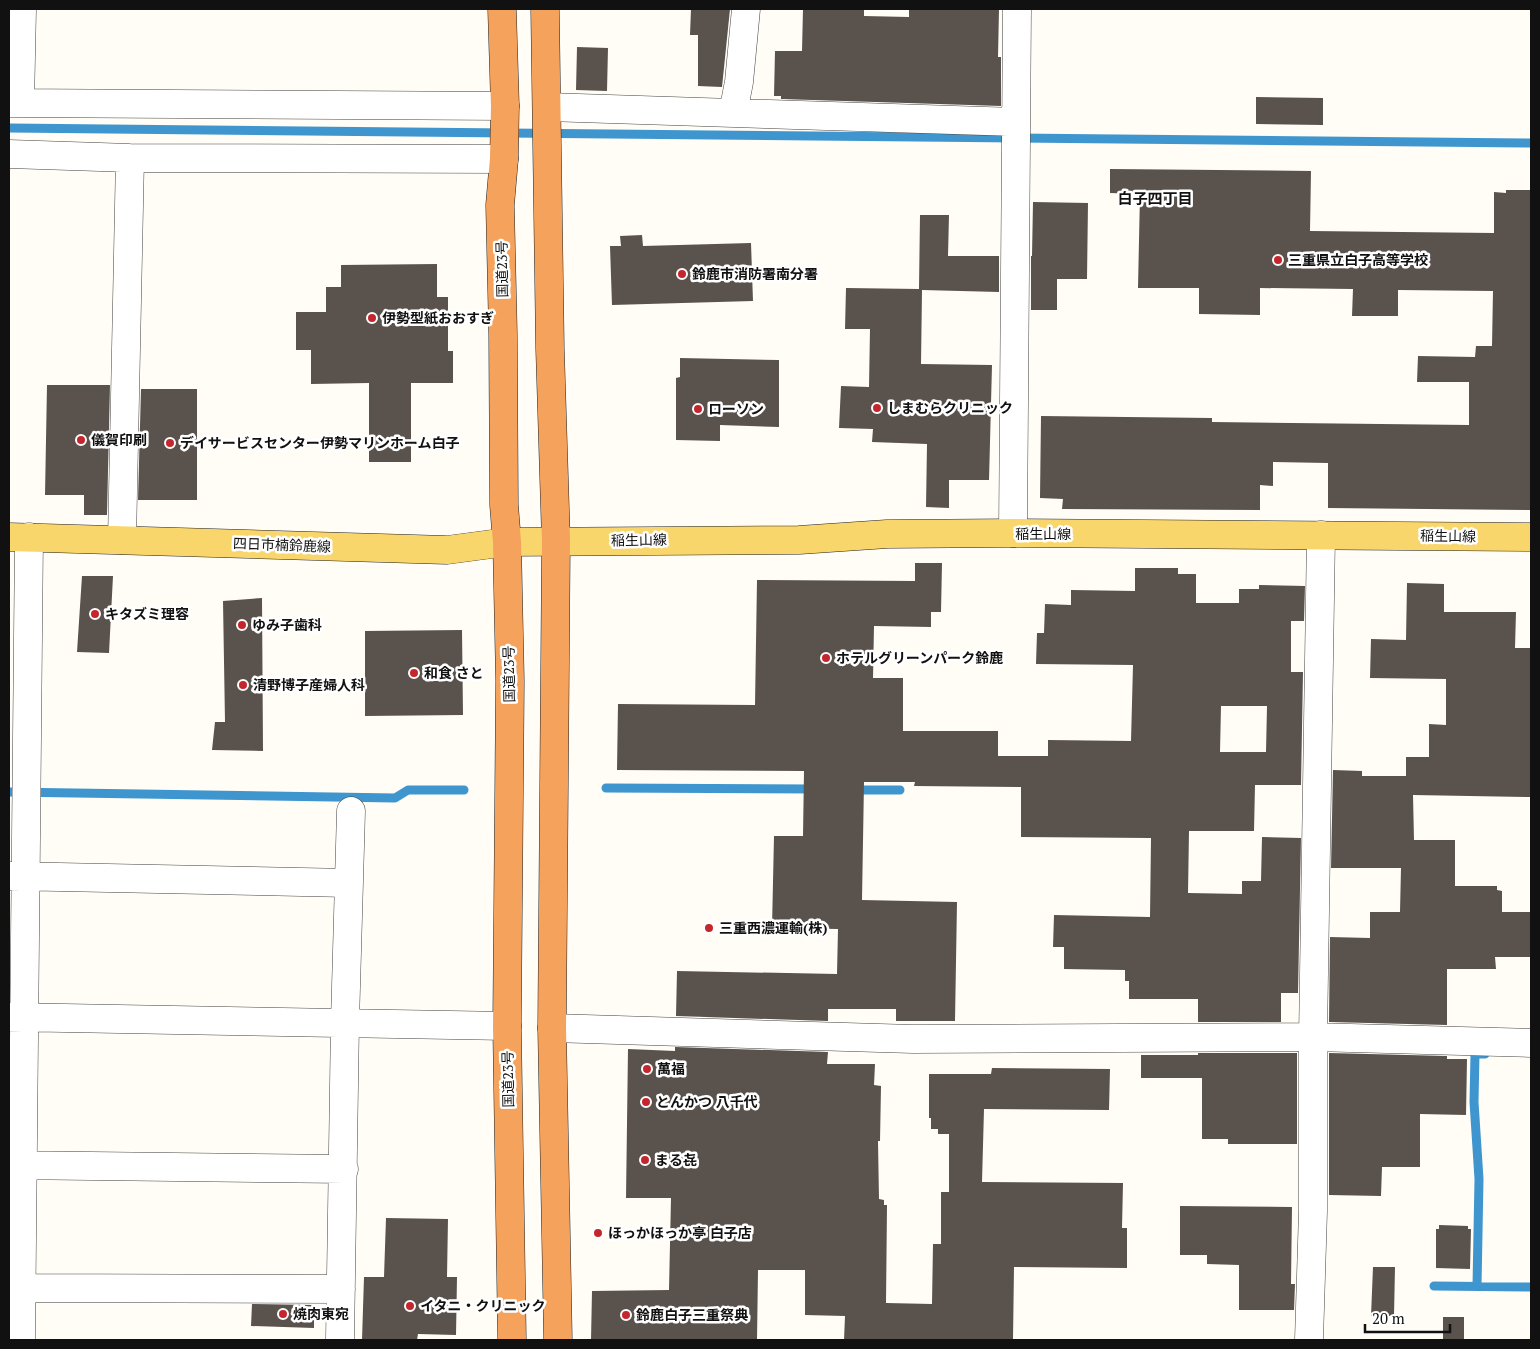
<svg xmlns="http://www.w3.org/2000/svg" width="1540" height="1349" viewBox="0 0 1540 1349" font-family="'PT Serif','Noto Sans JP',serif">
	<style>
		.lines { fill: none; stroke-linecap: round; stroke-linejoin: round }
		.stream { stroke: #3f96cf; stroke-width: 9 }
		.building { fill: #5a524d; fill-rule: evenodd }
		.minor-casing { stroke: #444; stroke-width: 29 }
		.major-casing { stroke: #222; stroke-width: 29 }
		.highway-casing { stroke: #222; stroke-width: 29 }
		.minor { stroke: #fff; stroke-width: 28 }
		.major { stroke: #f9d66b; stroke-width: 28 }
		.highway { stroke: #f5a25d; stroke-width: 28 }
		.poi-dot { fill: #c4262e; stroke: #fff; stroke-width: 2 }
		.labels { text-anchor: middle; stroke-width: 5; stroke-linejoin: round; paint-order: stroke }
		.poi-label { font-size: 14px; font-weight: bold; fill: #111; stroke: #fff; text-anchor: start }
		.street-label { font-size: 14px; fill: #111; stroke: #fff }
		.neighbourhood-label { font-size: 15px; font-weight: bold; fill: #111; stroke: #fff }
	</style>
	<rect width="100%" height="100%" fill="#fffdf5"/>
	<g class="lines">
		<!-- stream -->
		<path class="stream" d="M9 128 1531 143
			M606 788 815 789
			M853 790H900
			M9 792 395 798 408 790H464
			M1434 1286 1531 1287
			M1477 1286 1479 1179 1474 1102 1475 1054H1485"/>
	</g>
	<!-- building -->
	<path class="building" d="M691 9H730L722 87 698 86V35H690Z
		M803 9H864V16L909 17V9H999L998 57H1001V106L781 99V96H774L775 51H802Z
		M577 47 608 48 607 91 576 90Z
		M1256 97 1323 98V125L1256 124Z
		M1110 169 1311 171 1310 231 1494 233V192L1506 193V190H1531V510L1328 508V463L1273 462V486L1260 485V510L1062 509 1063 499 1040 498 1041 416 1212 418V422L1469 425V382H1417L1418 356 1475 357 1476 346H1492L1493 291 1398 290V316H1352L1353 289 1260 288V315L1199 314V288H1138L1140 194 1110 193Z
		M1033 202 1088 203 1087 279H1057V310H1031V256H1032Z
		M920 215H949L948 256H999V292L922 290 921 364 992 365 989 480H949V508L926 507 927 444 872 442 873 429 839 428 841 386 869 387 870 329H845L846 288 919 289Z
		M642 235 643 246 751 243 753 301 612 305 610 246H621L620 236Z
		M437 264V297H448V351H453V383H411V462H369V383L311 384V350H296V312H326V287H341V265Z
		M680 358 779 360V427L720 425V441L676 440V378L680 377Z
		M47 385H110L107 515H84V495H45Z
		M141 389H197V500H138Z
		M915 563H942L941 612H931V627L874 626 873 678H903V731H998V756H1048V740L1131 741 1133 665 1036 664 1037 633H1044L1045 604 1071 605V590L1135 591V568H1178V574H1196V603H1239V589H1259V585L1305 586 1304 621H1291V672H1303L1301 785H1255L1254 831H1189L1188 893 1242 894V881H1261L1262 837 1301 838 1298 993H1281V1022H1198V999H1129V981H1125V970L1064 969V947H1053L1054 915 1150 917 1151 838 1021 837V787L914 786 915 782H864L862 900 957 902 955 1021H896V1009H828V1021L676 1016 677 971 837 974 838 929 772 928 774 836H803L804 771 617 770 618 704 755 705 757 580 915 581ZM1221 706H1267L1266 752H1220Z
		M82 576H113L109 653 77 652Z
		M1407 583 1444 584V612H1516L1515 648H1531V797L1413 795 1414 840H1455V886H1497V890L1502 891V912H1531V957H1495L1496 969H1447V1025L1329 1022 1330 937 1370 938V912H1400L1401 868H1331L1333 770 1362 771V776H1406V757H1429V724L1446 725V679L1370 678 1371 639 1406 640Z
		M262 598 263 751 212 750 215 722H225L223 601Z
		M462 630 463 715 365 716V631Z
		M675 1047 828 1052 827 1064H875L874 1085 881 1086 880 1141H878L879 1199 884 1200V1205H887L886 1303 932 1304 933 1244H941V1192H949V1134H938V1129H931V1118H929V1074H991L992 1068 1110 1069 1109 1110 984 1109 982 1182 1123 1183 1122 1228H1127V1268L1014 1267 1013 1340H844L845 1316 805 1315V1270H758L757 1340H591L592 1291 669 1290 671 1198H626L628 1049 675 1051Z
		M1198 1053H1297V1144H1228V1139H1202V1078H1141V1055H1198Z
		M1329 1053 1447 1056V1059H1467L1466 1115 1420 1114V1167H1382L1381 1196 1329 1195Z
		M1180 1206 1292 1207 1291 1284H1295L1294 1310H1239V1265L1207 1264V1255H1180Z
		M386 1218 448 1219 447 1277H457L456 1335 418 1334 417 1340H362L364 1277H384Z
		M1439 1225 1468 1226V1229H1471L1470 1269 1436 1268V1229H1439Z
		M1373 1267H1395L1394 1316H1371Z
		M252 1304 314 1305V1328L251 1326Z
		M1443 1317H1464V1340H1443Z"/>
	<g class="lines">
		<defs>
			<path id="minor" d="M9 103 505 106
				M20 103 22 9
				M547 107 1016 122
				M733 113 739 82 746 9
				M9 154 130 158 504 159
				M1013 533 1017 9
				M122 540 130 158
				M9 876 349 883
				M9 1017 507 1026
				M552 1028 913 1039 1313 1037 1531 1043
				M9 1165 344 1169
				M22 1288 341 1289
				M21 1340 29 537
				M340 1340 345 1022 351 811
				M1309 1340 1313 1211V1037L1321 535"/>
			<path id="major" d="M9 537 447 550 507 542 799 540 887 534 1013 533 1531 537"/>
			<path id="highway" d="M502 9 505 106 504 159 500 205 503 334 504 505 507 542 510 681 507 1026 512 1340
				M545 9 550 349 556 541 552 1028 558 1340"/>
		</defs>
		<!-- minor casing -->
		<use href="#minor" class="minor-casing"/>
		<!-- major casing -->
		<use href="#major" class="major-casing"/>
		<!-- highway casing -->
		<use href="#highway" class="highway-casing"/>
		<!-- minor -->
		<use href="#minor" class="minor"/>
		<!-- major -->
		<use href="#major" class="major"/>
		<!-- highway -->
		<use href="#highway" class="highway"/>
	</g>
	<!-- markers -->
	<g class="poi-dot">
		<circle cx="1278" cy="260" r="5"/>
		<circle cx="682" cy="274" r="5"/>
		<circle cx="372" cy="318" r="5"/>
		<circle cx="877" cy="408" r="5"/>
		<circle cx="698" cy="409" r="5"/>
		<circle cx="81" cy="440" r="5"/>
		<circle cx="170" cy="443" r="5"/>
		<circle cx="95" cy="614" r="5"/>
		<circle cx="242" cy="625" r="5"/>
		<circle cx="826" cy="658" r="5"/>
		<circle cx="414" cy="673" r="5"/>
		<circle cx="243" cy="685" r="5"/>
		<circle cx="709" cy="928" r="5"/>
		<circle cx="647" cy="1069" r="5"/>
		<circle cx="646" cy="1102" r="5"/>
		<circle cx="645" cy="1160" r="5"/>
		<circle cx="598" cy="1233" r="5"/>
		<circle cx="410" cy="1306" r="5"/>
		<circle cx="283" cy="1314" r="5"/>
		<circle cx="626" cy="1315" r="5"/>
	</g>
	<g class="labels">
		<!-- poi labels -->
		<g class="poi-label">
			<text x="1288" y="265">三重県立白子高等学校</text>
			<text x="692" y="279">鈴鹿市消防署南分署</text>
			<text x="382" y="323">伊勢型紙おおすぎ</text>
			<text x="887" y="413">しまむらクリニック</text>
			<text x="708" y="414">ローソン</text>
			<text x="91" y="445">儀賀印刷</text>
			<text x="180" y="448">デイサービスセンター伊勢マリンホーム白子</text>
			<text x="105" y="619">キタズミ理容</text>
			<text x="252" y="630">ゆみ子歯科</text>
			<text x="836" y="663">ホテルグリーンパーク鈴鹿</text>
			<text x="424" y="678">和食 さと</text>
			<text x="253" y="690">清野博子産婦人科</text>
			<text x="719" y="933">三重西濃運輸(株)</text>
			<text x="657" y="1074">萬福</text>
			<text x="656" y="1107">とんかつ 八千代</text>
			<text x="655" y="1165">まる㐂</text>
			<text x="608" y="1238">ほっかほっか亭 白子店</text>
			<text x="420" y="1311">イタニ・クリニック</text>
			<text x="293" y="1319">焼肉東宛</text>
			<text x="636" y="1320">鈴鹿白子三重祭典</text>
		</g>
		<!-- street labels -->
		<g class="street-label">
			<text transform="translate(502 269) rotate(-91)" y="5">国道23号</text>
			<text x="1043" y="539">稲生山線</text>
			<text transform="translate(1448 536) rotate(1)" y="5">稲生山線</text>
			<text transform="translate(639 540) rotate(-1)" y="5">稲生山線</text>
			<text transform="translate(282 545) rotate(2)" y="5">四日市楠鈴鹿線</text>
			<text transform="translate(509 674) rotate(-91)" y="5">国道23号</text>
			<text transform="translate(508 1079) rotate(-91)" y="5">国道23号</text>
		</g>
		<!-- neighbourhood labels -->
		<g class="neighbourhood-label">
			<text x="1155" y="204">白子四丁目</text>
		</g>
	</g>
	<!-- border -->
	<rect width="1540" height="1349" fill="none" stroke="#111111" stroke-width="20"/>
	<!-- scale -->
	<path d="M1365 1324v8h85v-8" fill="none" stroke="#111111" stroke-width="2.5"/>
	<text x="1372" y="1324" font-size="15" fill="#111111" stroke="#ffffff" stroke-width="4" paint-order="stroke">20 m</text>
</svg>
